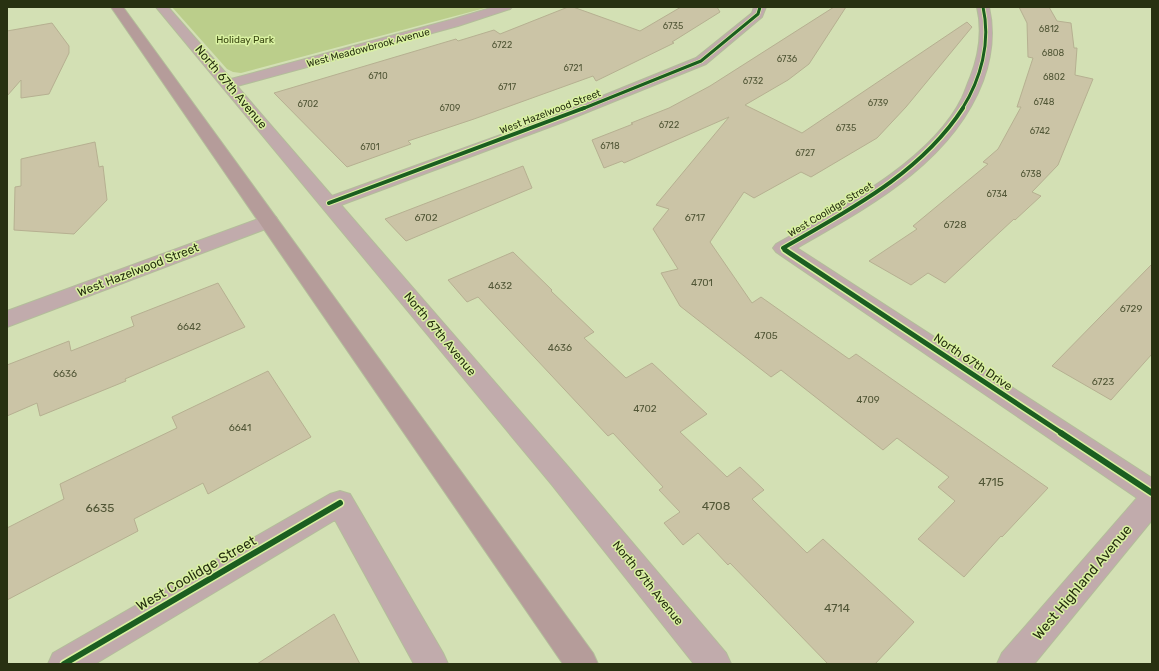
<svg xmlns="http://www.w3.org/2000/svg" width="1159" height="671" viewBox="0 0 1159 671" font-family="Rubik,sans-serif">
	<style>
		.green { fill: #bbce8b }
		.building { fill: #cbc4a6; stroke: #b6b091 }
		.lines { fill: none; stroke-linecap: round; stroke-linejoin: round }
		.minor-casing { stroke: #b3bd9a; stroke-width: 2 }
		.major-casing { stroke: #b3bd9a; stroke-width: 2 }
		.minor { fill: #c1abac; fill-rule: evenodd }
		.major { fill: #b59c9a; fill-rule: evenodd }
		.cycleway-far3-casing { stroke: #daf2a2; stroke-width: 4.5 }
		.cycleway-far2-casing { stroke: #daf2a2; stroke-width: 6 }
		.cycleway-far1-casing { stroke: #daf2a2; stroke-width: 8 }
		.cycleway-casing { stroke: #daf2a2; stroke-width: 9 }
		.cycleway-far3 { stroke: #1b5e20; stroke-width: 3 }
		.cycleway-far2 { stroke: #1b5e20; stroke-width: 4 }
		.cycleway-far1 { stroke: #1b5e20; stroke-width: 5 }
		.cycleway { stroke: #1b5e20; stroke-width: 6 }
		.labels { text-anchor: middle; stroke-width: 3; stroke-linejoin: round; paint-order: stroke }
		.far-number-label { font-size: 9px; fill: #515636 }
		.far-park-label { font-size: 10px; fill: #3b4912; stroke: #daf2a2 }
		.far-street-label { font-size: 10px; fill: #283111; stroke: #daf2a2 }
		.number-label { font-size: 10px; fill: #515636 }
		.street-label { font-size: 12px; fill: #283111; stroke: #daf2a2 }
		.near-number-label { font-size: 12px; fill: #515636 }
		.near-street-label { font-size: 14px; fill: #283111; stroke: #daf2a2 }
	</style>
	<rect width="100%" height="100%" fill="#d3e0b4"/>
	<!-- green -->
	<path class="green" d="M172 7H489L241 73 233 72 227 69Z"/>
	<!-- building -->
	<path class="building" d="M568 7H573L640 31 681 7H717L720 12 672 42 674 43 596 81 593 76 474 119 408 141 411 144 347 167 274 93 456 39 458 41 494 30 500 34Z
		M834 7H846L809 64 788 80 745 105 802 133 967 22 972 27 906 107 877 138 811 177 801 172 754 198 744 192 710 242 752 303 761 297 849 359 856 354 1048 488 1002 537 1001 536 964 577 918 539 955 501 938 487 949 477 897 438 883 450 781 370 771 377 680 306 661 273 678 269 653 229 669 209 656 205 729 117 624 163 622 161 604 168 592 140 633 124 631 123 669 108 710 86Z
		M1019 7H1049L1057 21 1071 23 1074 48H1077L1075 75 1093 79 1058 165 1032 192 1041 196 1015 220 1014 219 945 283 928 273 911 285 869 261 917 229 913 226 988 164 983 162 998 149 1021 107H1017L1033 58 1028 57 1027 23Z
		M52 23 69 46V53L49 94 21 98V80L7 96V31Z
		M95 142 99 167 103 166 107 200 74 234 14 230 15 187 21 186V159Z
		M523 166 532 188 406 241 385 219Z
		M513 252 552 290 551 291 594 332 584 338 626 378 652 363 707 414 680 432 727 477 740 467 764 490 752 499 807 553 823 539 914 622 875 664H828L730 563 728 565 698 533 683 545 664 523 680 512 659 490 663 487 613 433 608 436 478 297 467 302 448 280Z
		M1152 264V354L1111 400 1052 366Z
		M218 283 245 327 125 379 126 381 40 416 37 403 7 416V365L69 341 71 351 134 326 131 317Z
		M268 371 311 437 208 494 203 483 134 519 138 531 7 600V528L64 499 60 484 177 428 172 417Z
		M334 614 360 664H257Z"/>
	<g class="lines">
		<defs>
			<path id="minor" d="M156 7H168L231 79 450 20 494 7H512L510 9 458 26 237 86 332 196 553 116 696 58 752 13 754 7H766L762 17 706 64 563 122 341 205 570 469 726 653 731 664H694L552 485Z
				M977 7H989C995 33 992 56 983 81 952 163 868 207 797 248L1152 478V520L1034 664H997L1002 653 1137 498 776 252 773 248 776 244C836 210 931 162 962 98 965 91 967 85 970 78 979 55 983 32 977 7Z
				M269 215 276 217 278 221 276 225 7 327V311Z
				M340 491 350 494 443 653 448 664H414L335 520 95 664H48L53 653 330 494Z"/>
			<path id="major" d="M111 7H123L593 653 598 664H563Z"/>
		</defs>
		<!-- minor casing -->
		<use href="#minor" class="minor-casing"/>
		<!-- major casing -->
		<use href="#major" class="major-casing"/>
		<!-- minor -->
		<use href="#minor" class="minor"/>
		<!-- major -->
		<use href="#major" class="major"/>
		<defs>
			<path id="cycleway-far3" d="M582 109 701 61 758 14 760 7
				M962 109C981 79 991 42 983 7"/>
			<path id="cycleway-far2" d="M329 203 584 108
				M787 251 783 248C849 210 920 174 963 108"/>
			<path id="cycleway-far1" d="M785 250 1063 434"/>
			<path id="cycleway" d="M1061 433 1152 493
				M64 664 340 503"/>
		</defs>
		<!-- cycleway-far3 casing -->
		<use href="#cycleway-far3" class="cycleway-far3-casing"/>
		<!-- cycleway-far2 casing -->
		<use href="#cycleway-far2" class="cycleway-far2-casing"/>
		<!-- cycleway-far1 casing -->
		<use href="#cycleway-far1" class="cycleway-far1-casing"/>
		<!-- cycleway casing -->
		<use href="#cycleway" class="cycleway-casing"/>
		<!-- cycleway-far3 -->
		<use href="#cycleway-far3" class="cycleway-far3"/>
		<!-- cycleway-far2 -->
		<use href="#cycleway-far2" class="cycleway-far2"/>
		<!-- cycleway-far1 -->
		<use href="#cycleway-far1" class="cycleway-far1"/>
		<!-- cycleway -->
		<use href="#cycleway" class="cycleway"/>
	</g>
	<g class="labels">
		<!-- far-number labels -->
		<g class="far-number-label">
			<text x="673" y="29">6735</text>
			<text x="1049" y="32">6812</text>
			<text x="502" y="48">6722</text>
			<text x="1053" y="56">6808</text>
			<text x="787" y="62">6736</text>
			<text x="573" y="71">6721</text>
			<text x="378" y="79">6710</text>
			<text x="1054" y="80">6802</text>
			<text x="753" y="84">6732</text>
			<text x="507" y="90">6717</text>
			<text x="1044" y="105">6748</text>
			<text x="878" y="106">6739</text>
			<text x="308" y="107">6702</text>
			<text x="450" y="111">6709</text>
			<text x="669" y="128">6722</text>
			<text x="846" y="131">6735</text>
			<text x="1040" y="134">6742</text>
			<text x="610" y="149">6718</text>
			<text x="370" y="150">6701</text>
			<text x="805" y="156">6727</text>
			<text x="1031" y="177">6738</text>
			<text x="997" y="197">6734</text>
		</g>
		<!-- far-park labels -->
		<g class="far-park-label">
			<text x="245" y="43">Holiday Park</text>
		</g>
		<!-- far-street labels -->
		<g class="far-street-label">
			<text transform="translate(368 47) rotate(-15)" y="4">West Meadowbrook Avenue</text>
			<text transform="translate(550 111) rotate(-21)" y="4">West Hazelwood Street</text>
			<text transform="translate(830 209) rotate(-31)" y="4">West Coolidge Street</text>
		</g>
		<!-- number labels -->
		<g class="number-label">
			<text x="426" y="221">6702</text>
			<text x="695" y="221">6717</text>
			<text x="955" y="228">6728</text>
			<text x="702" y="286">4701</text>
			<text x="500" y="289">4632</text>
			<text x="1131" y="312">6729</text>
			<text x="189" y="330">6642</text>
			<text x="766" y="339">4705</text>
			<text x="560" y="351">4636</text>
			<text x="65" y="377">6636</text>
			<text x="1103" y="385">6723</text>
			<text x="868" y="403">4709</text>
			<text x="645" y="412">4702</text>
			<text x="240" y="431">6641</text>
		</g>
		<!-- street labels -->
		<g class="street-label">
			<text transform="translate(231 87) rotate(50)" y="4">North 67th Avenue</text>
			<text transform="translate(138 270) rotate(-21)" y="4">West Hazelwood Street</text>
			<text transform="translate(440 334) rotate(50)" y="4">North 67th Avenue</text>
			<text transform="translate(973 362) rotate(34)" y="4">North 67th Drive</text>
			<text transform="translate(648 583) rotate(51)" y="4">North 67th Avenue</text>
		</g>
		<!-- near-number labels -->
		<g class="near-number-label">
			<text x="991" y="486">4715</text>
			<text x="716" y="510">4708</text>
			<text x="100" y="512">6635</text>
			<text x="837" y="612">4714</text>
		</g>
		<!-- near-street labels -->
		<g class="near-street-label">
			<text transform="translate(196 573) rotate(-30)" y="5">West Coolidge Street</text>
			<text transform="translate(1082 582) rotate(-50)" y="5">West Highland Avenue</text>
		</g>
	</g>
	<!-- border -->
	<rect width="1159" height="671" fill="none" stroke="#283111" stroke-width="16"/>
</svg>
